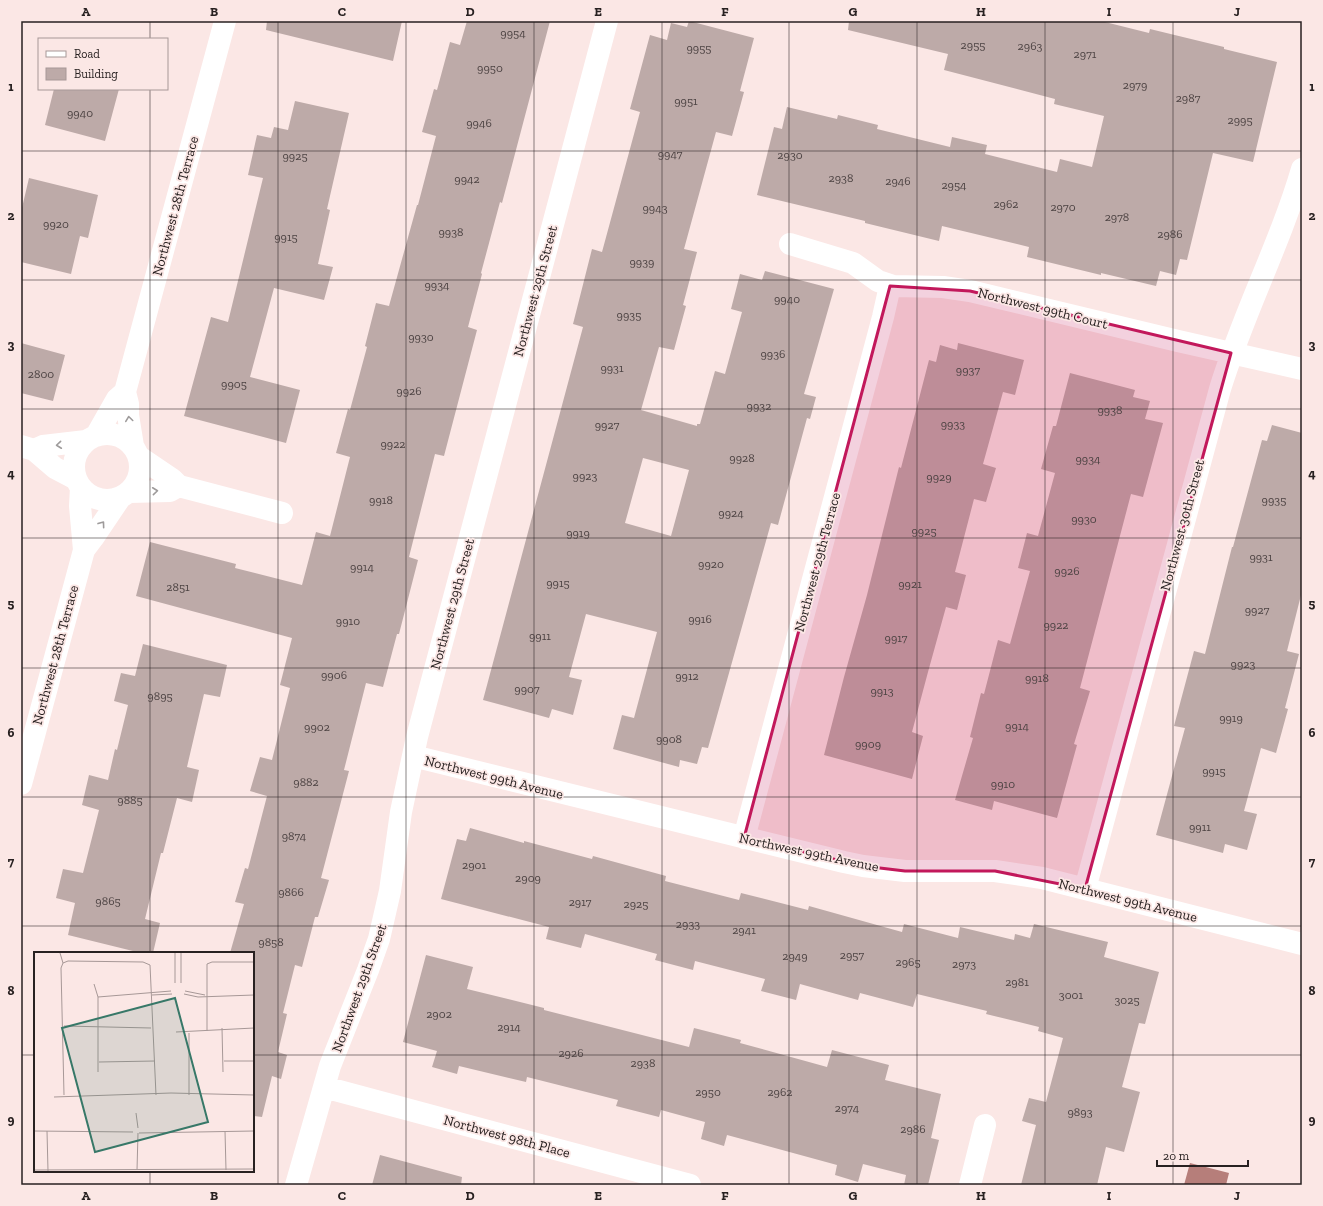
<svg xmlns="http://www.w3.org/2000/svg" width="1323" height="1206" viewBox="0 0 1323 1206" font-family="'Zilla Slab',serif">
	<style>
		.water { fill: #b67e7a }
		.building { fill: #bdaaa8; fill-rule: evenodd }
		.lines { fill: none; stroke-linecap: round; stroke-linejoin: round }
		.street { stroke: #fff; stroke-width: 22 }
		.oneway { stroke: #9e9b9b }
		.marked { fill: #c2185b; fill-opacity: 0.2; stroke: #c2185b; stroke-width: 3; stroke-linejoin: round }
		.grid { fill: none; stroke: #282121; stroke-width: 1; stroke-opacity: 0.55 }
		.labels { text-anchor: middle; stroke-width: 3.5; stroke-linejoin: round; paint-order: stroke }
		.number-label { font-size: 12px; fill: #4d4343 }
		.street-label { font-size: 14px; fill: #282121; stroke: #fbe7e5 }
		.inset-road { fill: none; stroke: #a79897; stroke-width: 1 }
		.view { fill: #377868; fill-opacity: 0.15; stroke: #377868; stroke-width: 2 }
		.inset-edge { fill: none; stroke: #282121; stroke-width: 2 }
		.neatline { fill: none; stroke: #282121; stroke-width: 1.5 }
		.grid-label { font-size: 13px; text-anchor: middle; font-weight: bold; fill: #282121 }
	</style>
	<rect width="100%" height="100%" fill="#fbe7e5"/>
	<!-- water -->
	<path class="water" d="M1190 1163 1229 1173 1226 1185H1184Z"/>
	<!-- building -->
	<path class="building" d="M267 21H402L393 61 266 30Z
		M467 21H550L502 203 500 202 481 273 482 274 468 327 477 330 444 456 435 454 409 557 418 560 399 634H397L383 687 366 683 344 770 349 771 321 878 329 880 318 917H315L302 967 295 965 283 1013 287 1014 278 1052 287 1055 281 1079 272 1076 262 1117 253 1116V953H230L244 904 235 902 245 868 248 869 267 796 250 791 260 757 272 760 290 688 280 685 292 638 136 596 150 542 236 564 235 568 302 585 316 532 330 536 350 457 336 453 348 409 350 410 367 347 365 346 376 303 389 306 417 205H418L436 136 422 132 434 89 437 90 450 42 460 45Z
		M689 21 754 38 740 91 744 92 732 136 716 132 684 249 697 252 683 305 686 306 674 350 659 347 641 410 697 426V424H700L715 371 725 374 742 312 731 309 740 274 762 280 765 271 834 289 804 394 816 397 810 419 807 418 778 525 771 523 708 748 702 747 697 764 680 760 679 767 613 749 622 715 634 718 657 632 586 614 569 677 582 680 573 715 552 709 549 718 483 700 583 327 573 324 592 249 602 252 640 112 630 109 650 35 667 40 671 23 687 27ZM643 458 689 470 671 536 625 523Z
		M849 21H1101L1149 33 1150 29 1224 47V49L1277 62 1253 162 1213 153 1187 260 1180 259 1176 275 1160 271 1156 286 1101 273V275L1027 257 1029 247 942 226 939 241 865 223V221L757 195 774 127 782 129 787 107 837 119 838 115 878 125 877 129 950 147 952 137 987 145 985 154 1057 172 1060 159 1092 167 1104 116 1054 104 1055 99 944 70 948 54 848 30Z
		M54 89H119L105 141 45 125Z
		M295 101 349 113 327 209 330 210 318 264 333 267 324 300 274 288 250 377 300 390 286 443 184 416 211 317 228 322 263 178 248 175 257 135 271 138 274 127 288 130Z
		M29 178 98 195 88 238 80 236 71 274 21 262V212Z
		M21 343 65 355 53 401 21 393Z
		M958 343 1024 360 1015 395 1003 392 983 464 996 468 986 502 974 499 955 572 966 575 957 610 946 607 928 672 912 732 923 736 912 779 824 755 844 677 867 595 899 467 901 468 929 360 936 362 940 345 957 350Z
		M1070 373 1135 390 1133 397 1150 401 1145 419 1163 423 1143 497 1131 494 1080 688 1090 691 1074 744 1077 745 1057 818 994 801 992 810 955 800 973 738 970 737 981 693 984 694 998 640 1010 644 1030 571 1018 568 1027 533 1038 536 1055 473 1041 469 1053 426H1056Z
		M1272 425 1302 433V591L1287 651 1299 654 1285 708 1288 709 1276 753 1261 748 1244 811 1257 814 1247 850 1225 844 1223 853 1156 835 1185 728 1174 726 1194 651 1205 654 1232 547H1233L1262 440 1267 441Z
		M143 644 227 665 220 697 204 694 187 767 199 770 192 802 177 798 163 853H161L145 919 160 923 153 953H141L68 935 75 903 56 898 63 869 83 873 99 810 82 805 89 775 108 780 115 749 117 750 128 705 114 701 121 673 135 676Z
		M470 828 524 843V841L592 859 593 856 666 876 665 881 739 900 741 893 808 910 809 906 902 932 904 924 958 938 960 927 1014 940 1015 934 1030 938 1034 924 1108 942 1104 957 1159 972 1145 1024 1139 1023 1122 1087 1140 1092 1124 1152 1106 1147 1097 1185H1021L1036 1125 1022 1121 1029 1098 1046 1102 1063 1038 1038 1031 1039 1027 986 1014 987 1011 917 994 913 1007 860 993 858 1000 800 984 796 1000 761 991 765 979 695 961 693 970 655 960 657 954 585 934 581 948 546 939 549 927 441 899 457 839 466 841Z
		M426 955 473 967 467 989 544 1008V1010L689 1047 694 1028 741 1040 740 1043 827 1067 832 1050 889 1065 885 1080 941 1094 931 1138 939 1140 928 1185H904L906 1175 863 1164 858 1182 835 1175 837 1165 727 1135 724 1146 701 1139 705 1122 661 1110 659 1117 616 1106 618 1100 527 1077 526 1082 459 1066 457 1074 432 1067 437 1051 403 1042Z
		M380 1155 462 1177 461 1185H372Z"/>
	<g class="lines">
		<!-- street -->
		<path class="street" d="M790 244 853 263 878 281 893 286 943 287 970 291 1178 341 1302 369
			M74 467a33 33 0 1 1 66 0a33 33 0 1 1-66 0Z
			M96 436 117 399 125 392
			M21 446 34 450 55 468 76 479
			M133 446 128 415V404L125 392 225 21
			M34 450 43 446 86 441
			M138 456 172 479 179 486 282 513
			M129 492 170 491 179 486
			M84 550 93 538 120 498
			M413 756 844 862 863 866 905 871H995L1042 878 1302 944
			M21 784 84 550 80 506 81 487
			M744 838 883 317 890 286
			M1085 889 1220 389C1243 314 1280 244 1302 169
			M324 1087 690 1185
			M296 1185 330 1066 368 970 379 939 390 891 401 812 417 737 607 21
			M970 1185 985 1125"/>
	</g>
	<!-- one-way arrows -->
	<defs><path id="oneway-chevron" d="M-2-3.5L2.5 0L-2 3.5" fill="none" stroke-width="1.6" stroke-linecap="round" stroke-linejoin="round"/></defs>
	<g class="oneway">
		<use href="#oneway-chevron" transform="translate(129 419) rotate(-98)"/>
		<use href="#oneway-chevron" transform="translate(59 445) rotate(174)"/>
		<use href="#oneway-chevron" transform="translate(155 491) rotate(-6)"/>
		<use href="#oneway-chevron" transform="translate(102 524) rotate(-54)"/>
	</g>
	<!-- marked area -->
	<path class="marked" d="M890 286 970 291 1231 353 1085 889 995 871H905L863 866 744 838Z"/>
	<!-- grid -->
	<path class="grid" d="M150 21V39M278 21V1185M406 21V1185M534 21V1185M662 21V1185M789 21V1185M917 21V1185M1045 21V1185M1173 21V1185M150 89V953M21 151H1302M21 280H1302M21 409H1302M21 538H1302M21 668H1302M21 797H1302M21 926H1302M21 1055H35M253 1055H1302M150 1171V1185"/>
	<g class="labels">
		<!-- number labels -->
		<g class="number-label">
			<text x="513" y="37">9954</text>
			<text x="973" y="49">2955</text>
			<text x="1030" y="50">2963</text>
			<text x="699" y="52">9955</text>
			<text x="1085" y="58">2971</text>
			<text x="490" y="72">9950</text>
			<text x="1135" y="89">2979</text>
			<text x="1188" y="102">2987</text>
			<text x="686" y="105">9951</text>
			<text x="80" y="117">9940</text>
			<text x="1240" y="124">2995</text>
			<text x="479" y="127">9946</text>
			<text x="670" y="158">9947</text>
			<text x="790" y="159">2930</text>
			<text x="295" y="160">9925</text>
			<text x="841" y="182">2938</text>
			<text x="467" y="183">9942</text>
			<text x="898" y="185">2946</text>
			<text x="954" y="189">2954</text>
			<text x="1006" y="208">2962</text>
			<text x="1063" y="211">2970</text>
			<text x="655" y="212">9943</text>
			<text x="1117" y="221">2978</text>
			<text x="56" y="228">9920</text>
			<text x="451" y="236">9938</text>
			<text x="1170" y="238">2986</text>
			<text x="286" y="241">9915</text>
			<text x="642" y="266">9939</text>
			<text x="437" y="289">9934</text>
			<text x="787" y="303">9940</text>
			<text x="629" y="319">9935</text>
			<text x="421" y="341">9930</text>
			<text x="773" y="358">9936</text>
			<text x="612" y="372">9931</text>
			<text x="968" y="374">9937</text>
			<text x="41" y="378">2800</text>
			<text x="234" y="388">9905</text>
			<text x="409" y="395">9926</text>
			<text x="759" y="410">9932</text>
			<text x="1110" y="414">9938</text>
			<text x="953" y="428">9933</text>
			<text x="607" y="429">9927</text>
			<text x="393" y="448">9922</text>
			<text x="742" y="462">9928</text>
			<text x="1088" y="463">9934</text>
			<text x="585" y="480">9923</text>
			<text x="939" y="481">9929</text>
			<text x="381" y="504">9918</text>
			<text x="1274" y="504">9935</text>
			<text x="731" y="517">9924</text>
			<text x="1084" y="523">9930</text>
			<text x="924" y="535">9925</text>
			<text x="578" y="537">9919</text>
			<text x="1261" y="561">9931</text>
			<text x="711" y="568">9920</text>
			<text x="362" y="571">9914</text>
			<text x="1067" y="575">9926</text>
			<text x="558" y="587">9915</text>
			<text x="910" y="588">9921</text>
			<text x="178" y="591">2851</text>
			<text x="1257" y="614">9927</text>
			<text x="700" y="623">9916</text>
			<text x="348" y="625">9910</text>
			<text x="1056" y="629">9922</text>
			<text x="540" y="640">9911</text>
			<text x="896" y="642">9917</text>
			<text x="1243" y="668">9923</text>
			<text x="334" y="679">9906</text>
			<text x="687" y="680">9912</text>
			<text x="1037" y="682">9918</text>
			<text x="527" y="693">9907</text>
			<text x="882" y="695">9913</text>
			<text x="160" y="700">9895</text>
			<text x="1231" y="722">9919</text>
			<text x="1017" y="730">9914</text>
			<text x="317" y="731">9902</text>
			<text x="669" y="743">9908</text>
			<text x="868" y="748">9909</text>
			<text x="1214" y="775">9915</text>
			<text x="306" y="786">9882</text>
			<text x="1003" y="788">9910</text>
			<text x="130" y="804">9885</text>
			<text x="1200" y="831">9911</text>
			<text x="294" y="840">9874</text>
			<text x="474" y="869">2901</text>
			<text x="528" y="882">2909</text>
			<text x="291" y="896">9866</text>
			<text x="108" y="905">9865</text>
			<text x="580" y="906">2917</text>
			<text x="636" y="908">2925</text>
			<text x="688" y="928">2933</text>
			<text x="744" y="934">2941</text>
			<text x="271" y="946">9858</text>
			<text x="852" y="959">2957</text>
			<text x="795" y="960">2949</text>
			<text x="908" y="966">2965</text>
			<text x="964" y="968">2973</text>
			<text x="1017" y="986">2981</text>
			<text x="1071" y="999">3001</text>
			<text x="1127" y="1004">3025</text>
			<text x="439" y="1018">2902</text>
			<text x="509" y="1031">2914</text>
			<text x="571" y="1057">2926</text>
			<text x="643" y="1067">2938</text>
			<text x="708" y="1096">2950</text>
			<text x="780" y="1096">2962</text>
			<text x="847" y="1112">2974</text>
			<text x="1080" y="1116">9893</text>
			<text x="913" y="1133">2986</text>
		</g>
		<!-- street labels -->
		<g class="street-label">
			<text transform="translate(175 206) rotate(-75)" y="5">Northwest 28th Terrace</text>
			<text transform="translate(535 291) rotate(-75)" y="5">Northwest 29th Street</text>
			<text transform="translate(1043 308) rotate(14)" y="5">Northwest 99th Court</text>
			<text transform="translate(1182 525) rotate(-75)" y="5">Northwest 30th Street</text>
			<text transform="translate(817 562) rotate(-75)" y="5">Northwest 29th Terrace</text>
			<text transform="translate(452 604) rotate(-75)" y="5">Northwest 29th Street</text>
			<text transform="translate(55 655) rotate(-75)" y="5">Northwest 28th Terrace</text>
			<text transform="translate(494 777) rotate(14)" y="5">Northwest 99th Avenue</text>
			<text transform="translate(809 852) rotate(12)" y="5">Northwest 99th Avenue</text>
			<text transform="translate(1128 900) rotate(14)" y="5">Northwest 99th Avenue</text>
			<text transform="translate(359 988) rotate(-70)" y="5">Northwest 29th Street</text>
			<text transform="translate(507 1136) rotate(15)" y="5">Northwest 98th Place</text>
		</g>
	</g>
	<!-- overview -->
	<g transform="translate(34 952)">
		<rect width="220" height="220" fill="#fbe7e5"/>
		<path class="inset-road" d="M26 1 29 11 27 16 30 143M141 1V31M29 11 34 9 109 10 116 13 122 143M147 31V1M60 32 64 45M151 39 171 43M150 42 164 45 220 43M118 43 138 42M64 45 137 39M30 74 117 76M188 76 189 120M173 79V12L178 10H220M142 80 220 76M155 81V143M190 109H220M65 110 121 109M64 120V45M20 145 137 141 220 143M102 161 104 176M0 179 99 180M13 179 14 219M191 179 192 218M105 181 220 179M0 218 220 217M103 218 104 181"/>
		<path class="view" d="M141 46 174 170 61 200 28 76Z"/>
		<rect width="220" height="220" class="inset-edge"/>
	</g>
	<!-- border -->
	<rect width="1323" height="1206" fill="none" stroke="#fbe7e5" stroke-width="44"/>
	<!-- legend -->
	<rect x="38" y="38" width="130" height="52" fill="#fbe7e5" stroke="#a79897"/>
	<rect x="46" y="51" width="20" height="6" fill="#ffffff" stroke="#a79897"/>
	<text x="74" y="58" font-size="12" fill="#282121">Road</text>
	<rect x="46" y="68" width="20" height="12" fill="#bdaaa8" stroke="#a79897"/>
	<text x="74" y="78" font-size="12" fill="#282121">Building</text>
	<!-- scale -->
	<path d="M1157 1160v6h91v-6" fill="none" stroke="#282121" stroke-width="2"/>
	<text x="1163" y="1160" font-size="12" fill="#282121" stroke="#fbe7e5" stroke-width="3" paint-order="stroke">20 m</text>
	<rect x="22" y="22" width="1279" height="1162" class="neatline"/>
	<g class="grid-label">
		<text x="86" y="16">A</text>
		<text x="214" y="16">B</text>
		<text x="342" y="16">C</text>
		<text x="470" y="16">D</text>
		<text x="598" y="16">E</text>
		<text x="725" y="16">F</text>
		<text x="853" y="16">G</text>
		<text x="981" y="16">H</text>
		<text x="1109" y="16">I</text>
		<text x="1237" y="16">J</text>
		<text x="11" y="91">1</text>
		<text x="1312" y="91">1</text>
		<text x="11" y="220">2</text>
		<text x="1312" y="220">2</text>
		<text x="11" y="349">3</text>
		<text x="1312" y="349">3</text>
		<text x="11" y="478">4</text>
		<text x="1312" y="478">4</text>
		<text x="11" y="608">5</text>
		<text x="1312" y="608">5</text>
		<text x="11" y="737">6</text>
		<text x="1312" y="737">6</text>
		<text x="11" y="866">7</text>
		<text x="1312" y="866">7</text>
		<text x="11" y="995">8</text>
		<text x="1312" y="995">8</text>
		<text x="11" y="1124">9</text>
		<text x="1312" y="1124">9</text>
		<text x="86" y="1200">A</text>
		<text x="214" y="1200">B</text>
		<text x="342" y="1200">C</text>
		<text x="470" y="1200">D</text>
		<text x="598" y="1200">E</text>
		<text x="725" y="1200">F</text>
		<text x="853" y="1200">G</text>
		<text x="981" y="1200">H</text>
		<text x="1109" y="1200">I</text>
		<text x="1237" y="1200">J</text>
	</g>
</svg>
